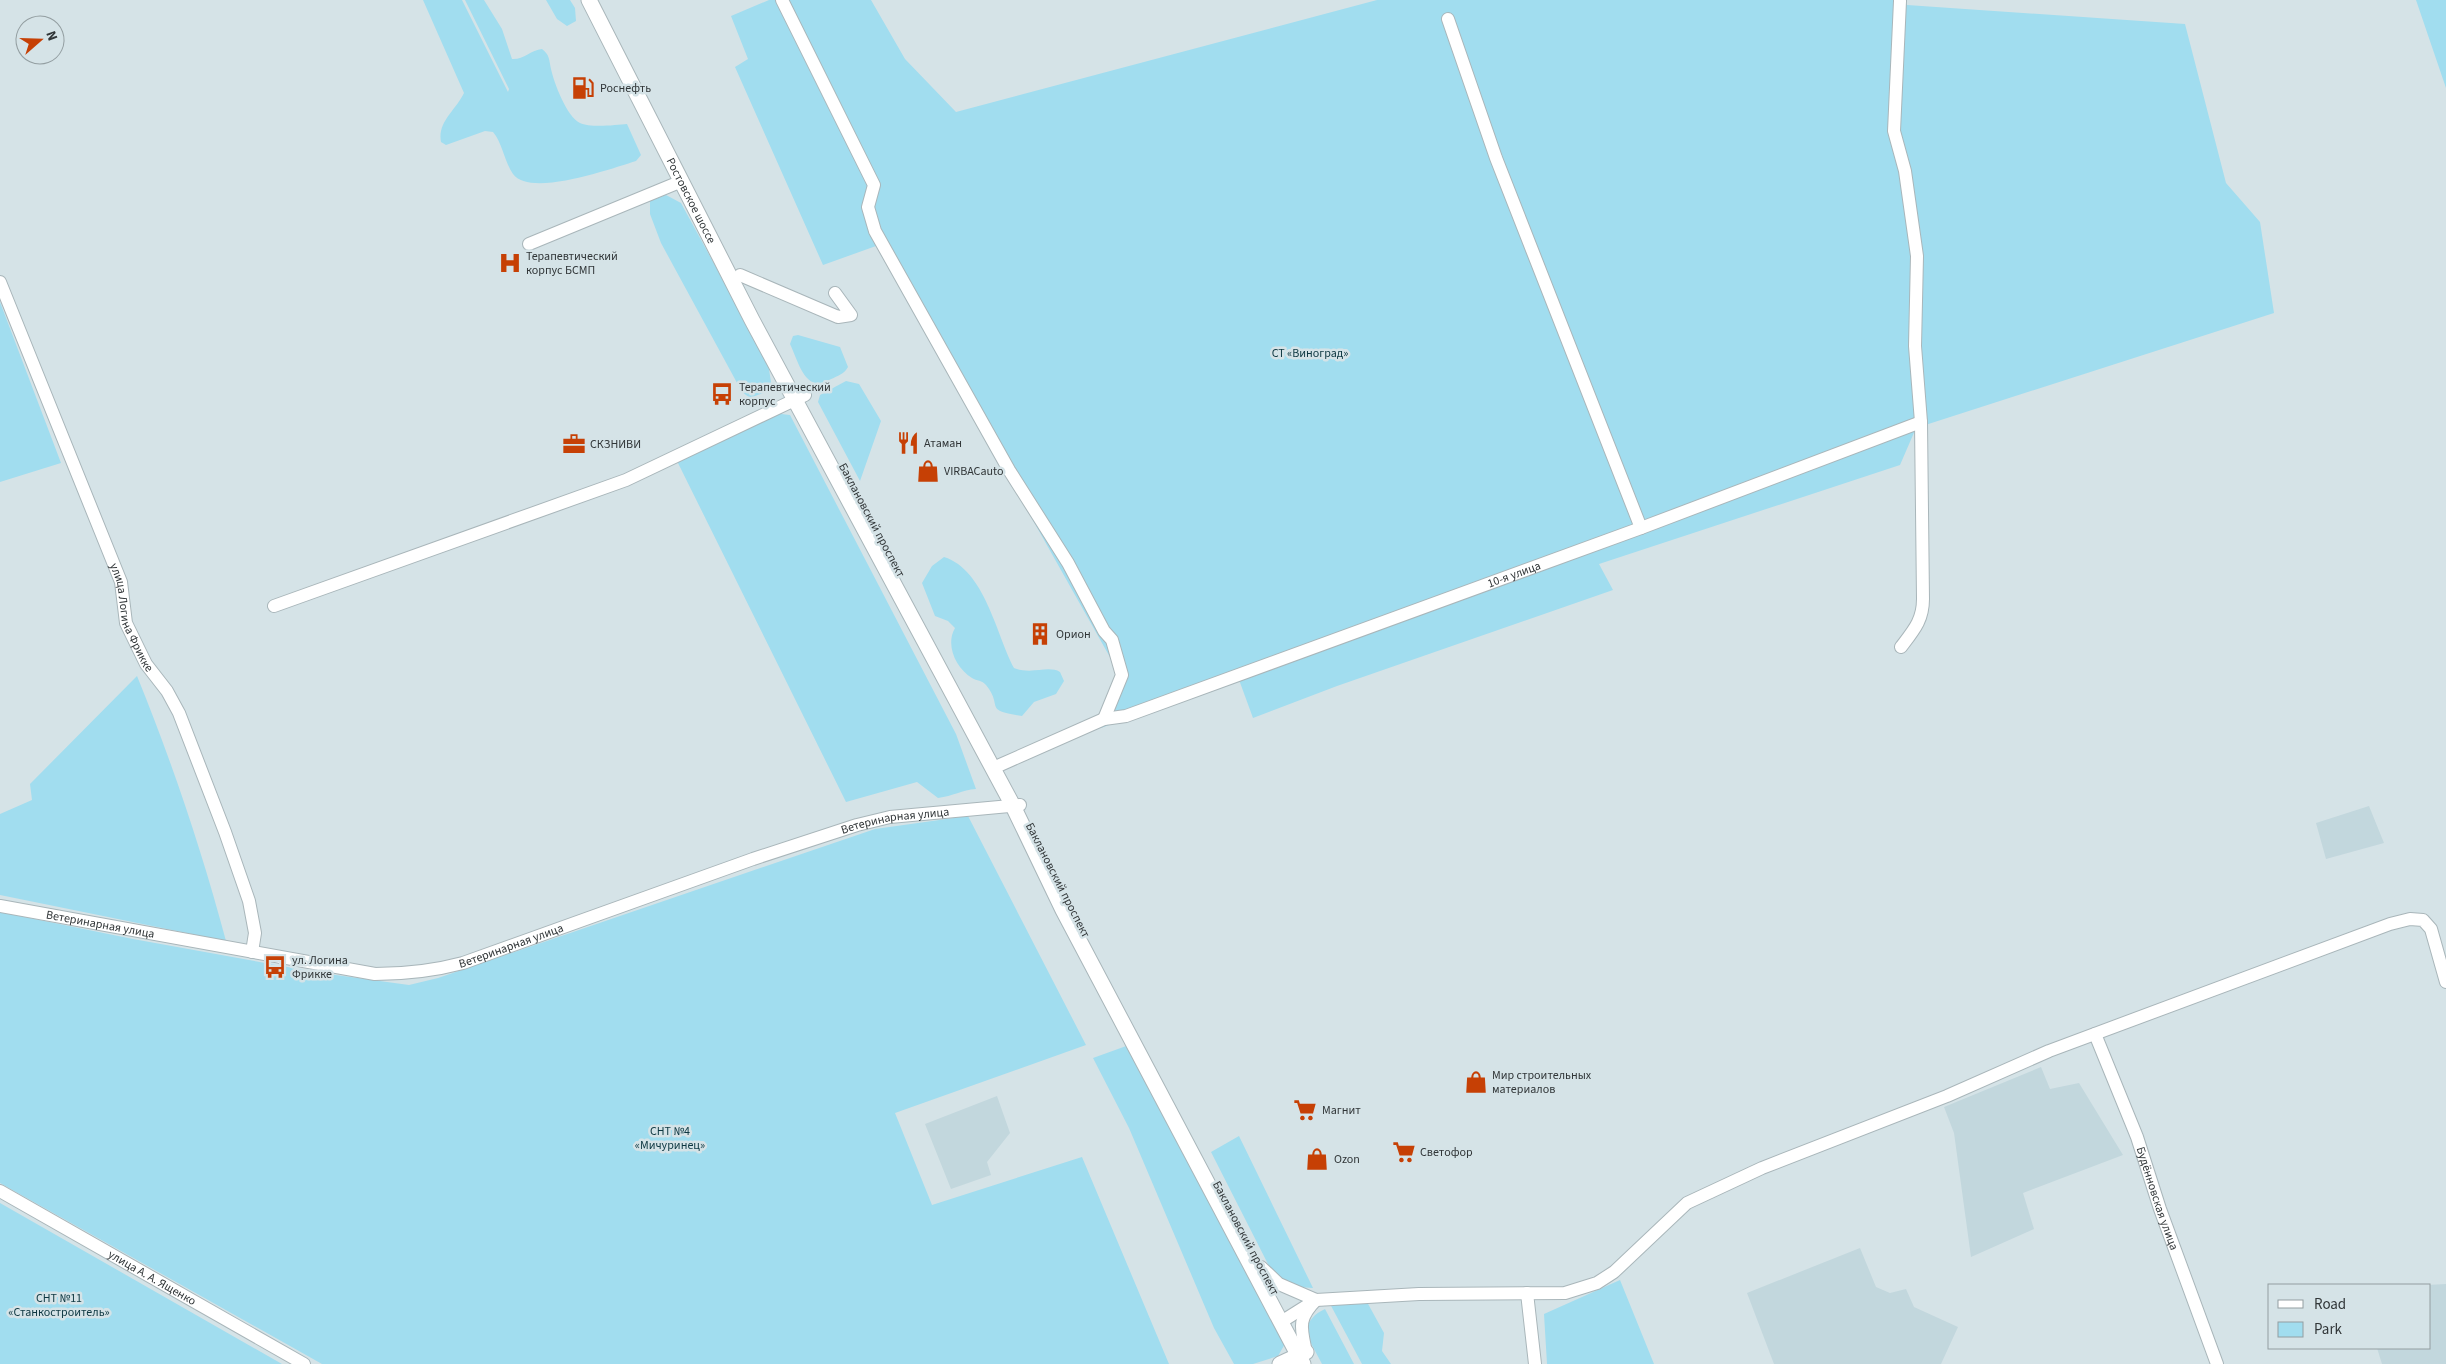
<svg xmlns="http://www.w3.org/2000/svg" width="2446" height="1364" viewBox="0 0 2446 1364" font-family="'Source Sans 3',sans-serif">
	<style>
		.built { fill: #c2d7dd }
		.green { fill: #a1ddef }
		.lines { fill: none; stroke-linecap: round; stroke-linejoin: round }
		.minor-casing { stroke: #a9b6ba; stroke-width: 14 }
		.major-casing { stroke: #a9b6ba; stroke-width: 17 }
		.minor { stroke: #fff; stroke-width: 12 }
		.major { stroke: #fff; stroke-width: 15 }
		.labels { text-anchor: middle; stroke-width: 5; stroke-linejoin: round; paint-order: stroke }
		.poi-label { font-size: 12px; fill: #313638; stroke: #d5e3e7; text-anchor: start }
		.street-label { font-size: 12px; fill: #313638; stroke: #d5e3e7 }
		.park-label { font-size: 12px; fill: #0d3741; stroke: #d5e3e7 }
	</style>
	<rect width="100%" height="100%" fill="#d5e3e7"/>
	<!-- built -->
	<path class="built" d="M2369 806 2384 843 2326 859 2316 823Z
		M2041 1067 2050 1089 2079 1083 2123 1155 2023 1193 2034 1229 1971 1257 1954 1133 1944 1107Z
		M997 1096 1010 1133 987 1162 991 1175 951 1189 925 1124Z
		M1860 1248 1876 1287 1890 1293 1906 1289 1914 1307 1958 1327 1941 1364H1774L1747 1293Z
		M2446 1284V1364H2382L2377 1348H2430V1285H2427Z"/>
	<!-- green -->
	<path class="green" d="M423 0H462L508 92 509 89 465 0H484L502 29 512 59C523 60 531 50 542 49 550 55 549 60 551 69 554 83 567 117 580 123 590 128 616 125 627 124L641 155 636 161C613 168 530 198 513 174 504 161 503 144 493 132L485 131 446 145 441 142C437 122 456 110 464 93Z
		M546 0H570L575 8 576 21 567 26 557 19Z
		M769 0H871L905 59 956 112 1377 0H1905L1907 5 2185 24 2226 183 2260 222 2274 313 1916 428 1900 465 1599 564 1613 590 1337 686 1253 718 1238 677 1101 728 1105 707 1120 675 909 300 876 246 823 265 735 67 748 59 731 16Z
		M2416 0H2446V88Z
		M666 195 681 203 768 363 771 382 763 393 750 398 742 392 661 243 650 214V201Z
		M0 302 61 463 0 482Z
		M798 335 840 347 848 367 846 370C842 375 835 377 829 380 805 393 799 363 790 344L793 336Z
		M846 381 859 384 881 421 860 481 818 402 820 395Z
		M772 413 790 415 956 734 976 789C962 790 953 796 938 798L917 782 846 802 677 461Z
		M944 557C985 570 996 634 1014 668 1032 675 1048 665 1060 672L1064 681 1056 694 1034 702 1022 716C982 710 1004 707 986 685 982 680 977 681 972 678 956 668 945 645 955 628L948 621 935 616 922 583 932 566Z
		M137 676C172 762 202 851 226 941L0 895V814L32 800 30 784Z
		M968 816 1086 1045 895 1113 932 1205 1082 1157 1169 1364H322L0 1183V912L133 939 321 973 409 985 438 978 875 829Z
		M1129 1045 1286 1342 1278 1356 1253 1364H1234L1214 1328 1129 1128 1093 1058Z
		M1239 1136 1313 1288C1291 1287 1285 1283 1270 1268L1211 1152Z
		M0 1203 282 1364H0Z
		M1620 1280 1654 1364H1547L1544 1314Z
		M1329 1302H1367L1384 1333 1382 1351 1391 1364H1362Z
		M1325 1309 1354 1364H1322L1305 1332C1309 1320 1314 1314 1325 1309Z"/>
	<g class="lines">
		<defs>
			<g id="minor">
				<path d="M782 0 874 185 868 207 875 231 1009 470 1068 563 1104 631 1112 640 1122 675 1104 719"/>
				<path d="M1900 1 1894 131 1905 171 1917 256 1915 346 1921 422 1923 599C1923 620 1914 630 1901 647"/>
				<path d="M1448 19 1496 158 1641 528"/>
				<path d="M529 244 682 181"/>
				<path d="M740 275 838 317 851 315 835 293"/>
				<path id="s1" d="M0 282 121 582 126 623 146 664 167 691 179 713 225 832 249 901 255 933 252 952"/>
				<path d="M274 606 626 480 805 395"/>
				<path id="s2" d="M1000 765 1104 719 1126 716 1641 528 1921 422"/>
				<path id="s3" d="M0 906 375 974C406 974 433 971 463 963L753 859 857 825 890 817 1020 805"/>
				<path id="s4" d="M2095 1034 2137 1137 2160 1209 2217 1364"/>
				<path id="s5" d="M0 1191 304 1364"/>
				<path d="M1261 1267 1279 1284 1316 1300 1419 1294 1565 1293 1597 1283 1614 1272 1687 1203 1762 1168 1947 1096 2049 1051 2390 924 2410 919 2423 920 2431 929 2446 982"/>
				<path d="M1527 1293 1535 1364"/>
				<path d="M1281 1322 1308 1305"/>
				<path d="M1306 1352C1301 1328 1297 1319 1316 1300"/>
			</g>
			<g id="major">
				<path id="s6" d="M589 0 752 320 1012 804 1063 910 1303 1364"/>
				<path d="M1280 1364 1306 1352"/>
			</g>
		</defs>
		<!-- minor casing -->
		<use href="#minor" class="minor-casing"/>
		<!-- major casing -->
		<use href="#major" class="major-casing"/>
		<!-- minor -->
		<use href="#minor" class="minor"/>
		<!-- major -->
		<use href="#major" class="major"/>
	</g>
	<!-- icons -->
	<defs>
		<symbol id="fuel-bare" viewBox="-9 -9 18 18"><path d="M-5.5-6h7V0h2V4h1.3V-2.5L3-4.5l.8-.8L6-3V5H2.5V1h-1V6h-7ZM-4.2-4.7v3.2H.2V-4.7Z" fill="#c64005" stroke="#d5e3e7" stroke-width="2.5" paint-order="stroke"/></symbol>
		<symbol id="hospital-bare" viewBox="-9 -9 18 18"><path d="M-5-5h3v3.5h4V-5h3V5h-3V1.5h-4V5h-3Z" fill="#c64005" stroke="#d5e3e7" stroke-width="2.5" paint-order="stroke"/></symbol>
		<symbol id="bus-bare" viewBox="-9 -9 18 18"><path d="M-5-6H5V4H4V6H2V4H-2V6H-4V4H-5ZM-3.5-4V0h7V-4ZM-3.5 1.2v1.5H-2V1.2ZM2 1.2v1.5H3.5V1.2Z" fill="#c64005" stroke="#d5e3e7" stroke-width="2.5" paint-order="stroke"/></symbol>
		<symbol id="restaurant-bare" viewBox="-9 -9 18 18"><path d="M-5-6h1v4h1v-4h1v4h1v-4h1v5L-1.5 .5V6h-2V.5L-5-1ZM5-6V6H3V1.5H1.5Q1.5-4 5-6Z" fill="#c64005" stroke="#d5e3e7" stroke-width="2.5" paint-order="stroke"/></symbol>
		<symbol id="office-bare" viewBox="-9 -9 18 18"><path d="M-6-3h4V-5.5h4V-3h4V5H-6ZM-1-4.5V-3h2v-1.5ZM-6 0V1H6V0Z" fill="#c64005" stroke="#d5e3e7" stroke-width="2.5" paint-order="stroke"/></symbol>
		<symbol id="shop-bare" viewBox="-9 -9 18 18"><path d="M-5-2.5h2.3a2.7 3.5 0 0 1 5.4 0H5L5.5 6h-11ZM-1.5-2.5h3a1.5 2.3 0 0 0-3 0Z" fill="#c64005" stroke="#d5e3e7" stroke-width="2.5" paint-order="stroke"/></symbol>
		<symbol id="building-bare" viewBox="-9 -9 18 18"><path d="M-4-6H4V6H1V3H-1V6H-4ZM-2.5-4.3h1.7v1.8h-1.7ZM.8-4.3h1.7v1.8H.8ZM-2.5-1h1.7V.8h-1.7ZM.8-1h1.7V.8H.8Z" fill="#c64005" stroke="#d5e3e7" stroke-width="2.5" paint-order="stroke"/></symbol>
		<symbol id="supermarket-bare" viewBox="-9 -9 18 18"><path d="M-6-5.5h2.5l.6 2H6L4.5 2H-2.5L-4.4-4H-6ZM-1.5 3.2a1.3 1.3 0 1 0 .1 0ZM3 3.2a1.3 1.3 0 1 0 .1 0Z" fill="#c64005" stroke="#d5e3e7" stroke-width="2.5" paint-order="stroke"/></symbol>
	</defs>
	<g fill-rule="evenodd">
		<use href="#fuel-bare" x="567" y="72" width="32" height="32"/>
		<use href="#hospital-bare" x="494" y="247" width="32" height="32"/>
		<use href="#bus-bare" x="706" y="378" width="32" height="32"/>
		<use href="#restaurant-bare" x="892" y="427" width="32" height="32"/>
		<use href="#office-bare" x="558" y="428" width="32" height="32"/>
		<use href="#shop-bare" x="912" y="455" width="32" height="32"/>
		<use href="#building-bare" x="1024" y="618" width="32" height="32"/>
		<use href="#bus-bare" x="259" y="951" width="32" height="32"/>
		<use href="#shop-bare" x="1460" y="1066" width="32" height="32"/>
		<use href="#supermarket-bare" x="1289" y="1094" width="32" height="32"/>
		<use href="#supermarket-bare" x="1388" y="1136" width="32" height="32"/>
		<use href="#shop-bare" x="1301" y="1143" width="32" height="32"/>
	</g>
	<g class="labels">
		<!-- poi labels -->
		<g class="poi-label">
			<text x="600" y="92">Роснефть</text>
			<text x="526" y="260">Терапевтический<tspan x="526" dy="14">корпус БСМП</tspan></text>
			<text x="739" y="391">Терапевтический<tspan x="739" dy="14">корпус</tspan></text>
			<text x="924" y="447">Атаман</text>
			<text x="590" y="448">СКЗНИВИ</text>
			<text x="944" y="475">VIRBACauto</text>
			<text x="1056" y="638">Орион</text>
			<text x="292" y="964">ул. Логина<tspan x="292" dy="14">Фрикке</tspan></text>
			<text x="1492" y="1079">Мир строительных<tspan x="1492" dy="14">материалов</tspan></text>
			<text x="1322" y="1114">Магнит</text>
			<text x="1420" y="1156">Светофор</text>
			<text x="1334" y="1163">Ozon</text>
		</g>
		<!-- street labels -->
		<g class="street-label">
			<text dy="4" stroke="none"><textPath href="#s6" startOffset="225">Ростовское шоссе</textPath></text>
			<text transform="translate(872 520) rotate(62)" y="4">Баклановский проспект</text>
			<text dy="4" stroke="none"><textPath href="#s2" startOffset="549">10-я улица</textPath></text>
			<text dy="4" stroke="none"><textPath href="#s1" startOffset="361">улица Логина Фрикке</textPath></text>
			<text dy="4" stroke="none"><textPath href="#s3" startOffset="926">Ветеринарная улица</textPath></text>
			<text transform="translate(1058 880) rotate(63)" y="4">Баклановский проспект</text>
			<text dy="4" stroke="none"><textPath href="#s3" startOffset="102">Ветеринарная улица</textPath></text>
			<text dy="4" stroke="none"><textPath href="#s3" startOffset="521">Ветеринарная улица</textPath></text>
			<text dy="4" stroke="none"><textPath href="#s4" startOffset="176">Будённовская улица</textPath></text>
			<text transform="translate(1246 1238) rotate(62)" y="4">Баклановский проспект</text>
			<text dy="4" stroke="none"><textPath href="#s5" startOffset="175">улица А. А. Ященко</textPath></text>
		</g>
		<!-- park labels -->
		<g class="park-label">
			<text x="1310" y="357">СТ «Виноград»</text>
			<text x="670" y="1135">СНТ №4<tspan x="670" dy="14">«Мичуринец»</tspan></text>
			<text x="59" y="1302">СНТ №11<tspan x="59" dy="14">«Станкостроитель»</tspan></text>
		</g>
	</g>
	<!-- legend -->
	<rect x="2268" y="1284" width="162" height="65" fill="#d5e3e7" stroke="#939ea1"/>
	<rect x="2278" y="1300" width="25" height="8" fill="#ffffff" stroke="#939ea1"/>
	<text x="2314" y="1309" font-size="15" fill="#313638">Road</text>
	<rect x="2278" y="1322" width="25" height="15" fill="#a1ddef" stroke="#939ea1"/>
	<text x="2314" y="1334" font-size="15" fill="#313638">Park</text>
	<!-- north arrow -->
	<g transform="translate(40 40) rotate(70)"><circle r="24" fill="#d5e3e7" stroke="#939ea1"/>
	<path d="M0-4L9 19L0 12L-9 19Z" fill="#c64005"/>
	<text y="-8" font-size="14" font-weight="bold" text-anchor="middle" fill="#313638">N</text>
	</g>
</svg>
